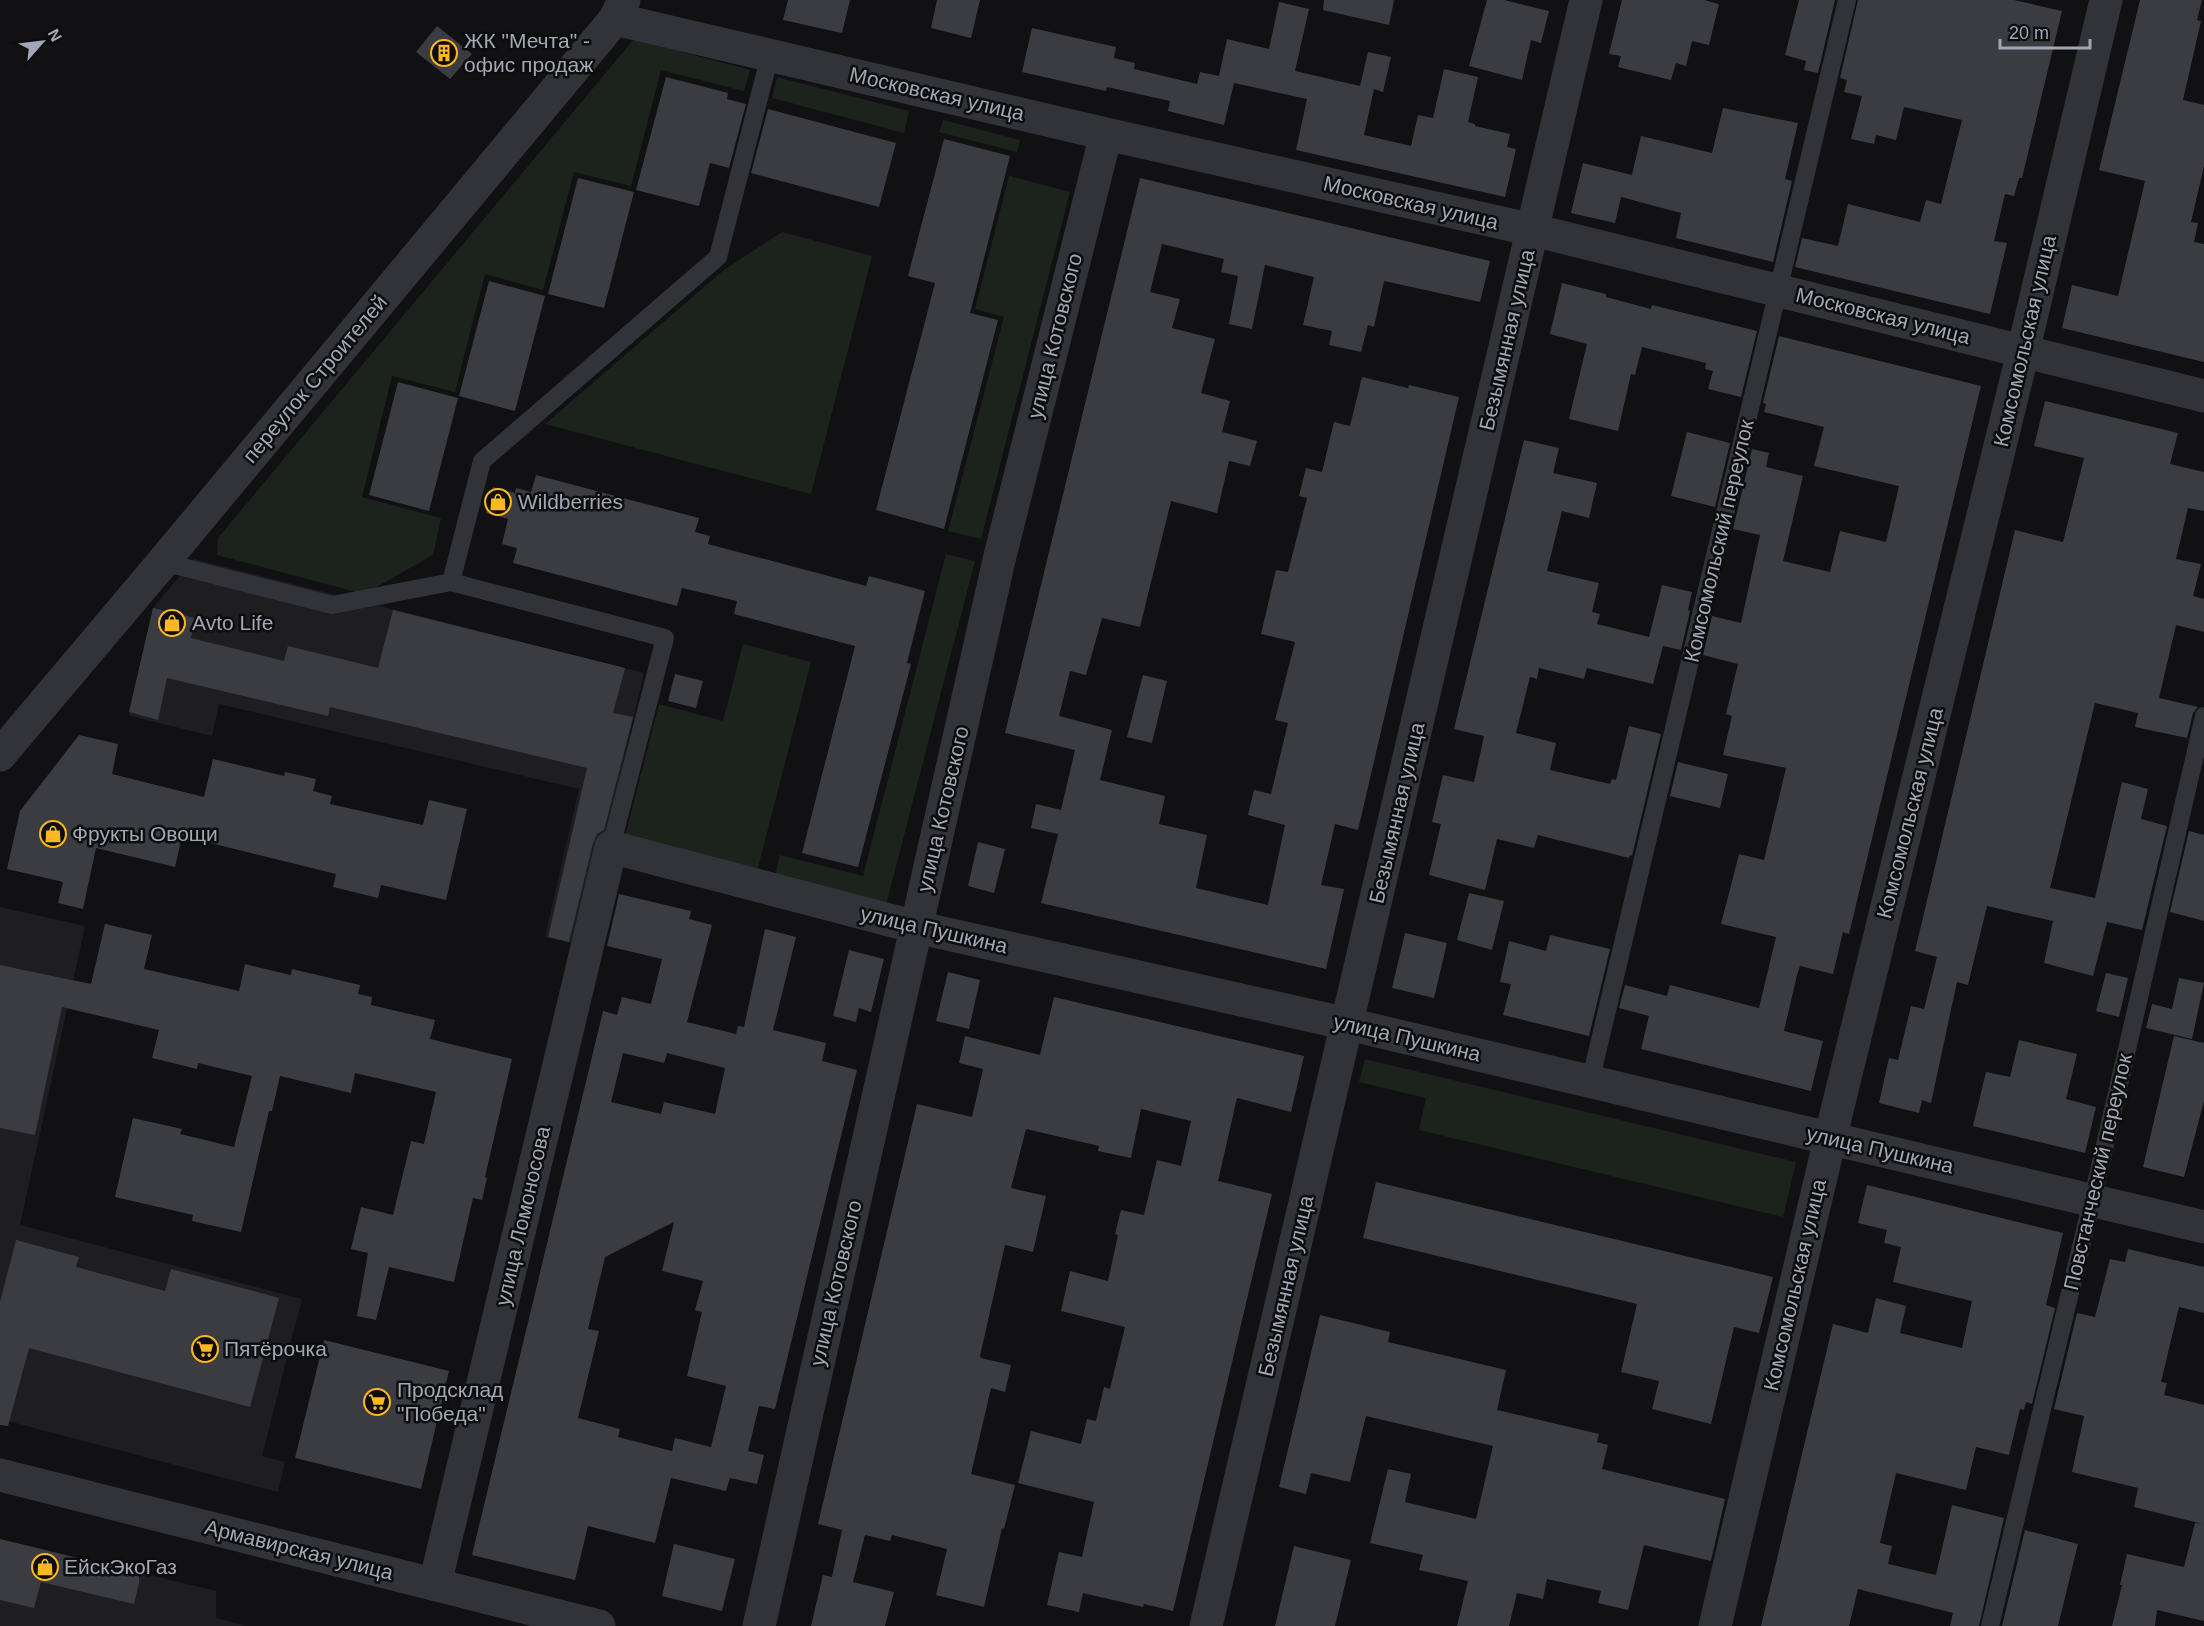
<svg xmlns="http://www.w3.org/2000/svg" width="2204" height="1626" viewBox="0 0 2204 1626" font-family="Arial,sans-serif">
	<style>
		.built { fill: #1e1d20 }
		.green { fill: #1c231d }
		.building { fill: #3b3c41; fill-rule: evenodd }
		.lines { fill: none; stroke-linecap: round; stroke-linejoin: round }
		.service { stroke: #323338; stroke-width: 18 }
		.minor { stroke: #323338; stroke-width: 33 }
		.tertiary { stroke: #323338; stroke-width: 33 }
		.labels { text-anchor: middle; stroke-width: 5; stroke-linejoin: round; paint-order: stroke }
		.poi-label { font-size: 21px; fill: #a2a7b5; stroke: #0d0d0e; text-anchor: start }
		.street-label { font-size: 21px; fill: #a2a7b5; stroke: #0d0d0e }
	</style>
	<rect width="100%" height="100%" fill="#111113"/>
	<!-- built -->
	<path class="built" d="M194 559 644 673 581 945 545 937 579 789 219 704 212 736 130 716 129 712 153 608Z
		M0 907 85 926 20 1225 302 1299 262 1456 285 1462 278 1492 0 1419Z
		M0 1539 216 1591V1618L247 1626H0Z"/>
	<!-- green -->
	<path class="green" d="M634 39 750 70 744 91 661 70 631 186 574 172 543 290 485 274 455 392 392 376 362 497 441 518 433 555 364 594 217 555 218 538Z
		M777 77 909 111 904 133 772 98Z
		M943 120 1020 140 1017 152 939 132Z
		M1009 176 1070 192 981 539 948 531 1004 317 975 309Z
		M782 232 872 256 811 494 545 424 724 270Z
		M946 554 975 561 885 909 774 880 780 855 863 876Z
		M743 644 811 662 755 879 623 844 659 704 723 721Z
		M1365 1059 1796 1162 1783 1217 1419 1130 1426 1098 1359 1082Z"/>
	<!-- building -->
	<path class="building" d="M788 0H850L842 33 783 20Z
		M937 0H980L971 38 931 28Z
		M1324 0H1394L1389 25 1323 10Z
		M1487 0H1504L1549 11 1541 43 1531 40 1522 80 1469 66Z
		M1622 0H1704L1719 4 1709 45 1692 41 1686 66 1676 63 1671 80 1618 67 1621 56 1609 54Z
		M1799 0H1835L1818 73 1804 70 1806 61 1785 55Z
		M1858 0H2014L2062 11 2022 178H2019L2014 196 2005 194 1994 241 2007 243 1990 314 1795 267 1802 238 1838 246 1848 204 1920 222 1926 200 1941 204 1962 120 1904 107 1896 140 1876 135 1874 144 1851 139 1862 96 1844 92 1847 80 1840 78Z
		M2140 0H2202L2197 20 2201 21 2183 100 2204 105V166L2191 222 2198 223 2194 242 2204 244V362L2062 328 2072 285 2118 296 2145 181 2099 170Z
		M1279 2 1309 9 1295 71 1360 86 1368 52 1391 57 1383 92 1374 89 1364 135 1411 146 1418 115 1433 118 1444 69 1478 77 1468 122 1475 124V126L1510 134 1507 147 1516 149 1505 197 1296 150 1307 99 1234 83 1224 125 1168 111 1170 101 1107 87 1106 91 1022 72 1032 28 1116 47 1114 58 1135 63 1134 69 1197 84 1200 72 1219 76 1227 39 1269 49Z
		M437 26 472 54 450 79 416 52Z
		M666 77 728 93 727 99 746 104 729 168 710 163 699 206 636 190Z
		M1723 108 1798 123 1785 179 1792 181 1773 262 1676 238 1681 213 1621 197 1615 223 1571 213 1583 163 1632 175 1641 136 1712 153Z
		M768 109 896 143 879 207 751 173Z
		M944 139 1010 156 970 313 998 320 944 529 876 510 935 283 908 276Z
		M578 178 634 192 604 308 548 294Z
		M1140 178 1490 261 1480 302 1384 281 1374 327 1368 325 1361 352 1329 345 1332 331 1303 325 1314 277 1265 265 1252 329 1229 324 1238 276 1221 272 1224 259 1162 244 1150 292 1180 299 1172 328 1215 339 1201 393 1230 401 1222 432 1257 441 1250 466 1229 461 1217 513 1171 501 1140 627 1102 618 1086 675 1070 671 1059 716 1112 730 1100 780 1165 796 1159 824 1207 835 1196 888 1268 905 1285 825 1248 815 1254 790 1271 794 1288 723 1275 720 1295 642 1261 634 1276 570 1288 572 1307 498 1299 496 1306 468 1322 472 1334 422 1350 426 1362 377 1408 388 1409 385 1459 397 1358 830 1335 824 1321 885 1344 889 1326 969 1041 903 1058 834 1031 828 1036 804 1061 810 1075 750 1005 733Z
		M489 281 545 296 515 411 459 396Z
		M1562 283 1606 294V297L1651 309 1652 305 1757 331 1741 397 1708 389 1713 371 1705 369 1706 363 1642 347 1635 375 1631 374 1618 431 1569 419 1587 344 1550 334Z
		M1779 336 1981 386 1849 934 1843 932 1833 974 1800 966 1797 975 1784 1031 1823 1041 1811 1091 1641 1049 1649 1016 1619 1008 1625 985 1667 996 1670 985 1759 1008 1776 937 1721 924 1739 854 1764 860 1786 768 1723 755 1732 716 1726 714 1738 664 1703 655 1712 616 1741 623 1760 535 1733 529 1752 449 1769 453 1766 467 1803 476 1783 561 1830 572 1840 531 1886 542 1899 486 1814 466 1824 427 1764 412 1766 404 1763 403Z
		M398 382 458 398 429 511 369 495Z
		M2045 401 2178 433 2170 464 2204 472V511L2188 508 2176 559 2201 564 2193 596 2204 599V632L2176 625 2159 698 2198 707 2193 713 2187 738 2135 727 2138 713 2095 703 2050 888 2095 898 2122 782 2148 789 2141 819 2167 826 2142 930 2107 922 2093 976 2044 963 2053 921 1987 906 1968 985 1957 982 1931 1103 1922 1100 1919 1113 1879 1103 1889 1058 1898 1060 1911 1006 1924 1009 1937 957 1915 951 2015 530 2063 542 2084 458 2034 446Z
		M1687 432 1730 443 1715 507 1671 496Z
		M1524 440 1559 448 1553 473 1597 483 1589 518 1562 511 1547 571 1599 583 1592 612 1600 614 1597 624 1649 637 1662 585 1692 592 1688 610 1690 611 1681 650 1663 646 1653 684 1587 668 1584 679 1539 668 1537 679 1530 677 1516 733 1556 743 1550 770 1610 784 1612 779 1616 780 1629 726 1661 734 1632 856 1630 855 1629 858 1538 835 1534 848 1497 839 1485 890 1429 875 1441 824 1432 822 1443 775 1474 782 1484 736 1454 729Z
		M536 475 699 518 695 532 710 536 708 544 866 586 869 576 925 591 907 663 911 664 858 867 802 853 855 646 734 614 737 601 682 588 677 606 513 563 517 548 502 544 508 519 486 513 493 487 515 493 516 488 531 492Z
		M153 608 195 618 191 638 284 661 288 646 378 668 393 610 625 668 613 713 633 717 604 830 597 834 593 843 569 942 548 937 587 768 330 707 328 716 167 678 158 720 129 712Z
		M675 674 703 681 696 708 668 701Z
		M1143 675 1167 681 1152 743 1127 737Z
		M79 735 118 744 112 774 204 797 213 759 284 776 285 772 316 779 313 791 332 796 330 804 423 825 429 800 467 809 446 900 381 885 378 898 333 887 336 874 182 836 175 867 96 848 83 909 58 903 63 882 7 869 20 811Z
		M1678 762 1728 774 1720 808 1670 796Z
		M2189 831 2204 835V921L2170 912Z
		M978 842 1005 849 994 893 968 886Z
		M1469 893 1504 901 1492 950 1457 940Z
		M619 894 691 911 689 919 712 925 687 1022 736 1034 738 1026 744 1027 765 929 796 937 773 1030 826 1043 822 1061 857 1070 775 1409 759 1406 748 1451 764 1455 757 1484 730 1478 726 1491 671 1478 655 1543 588 1526 575 1580 472 1555 603 1011 617 1015 622 997 651 1004 662 959 607 946ZM623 1053 664 1063 667 1053 725 1068 715 1114 664 1102 661 1114 611 1102ZM674 1222 662 1271 703 1281 695 1310 702 1312 687 1376 726 1386 711 1447 675 1438 672 1451 618 1437 620 1429 578 1418 599 1331 588 1329 605 1257Z
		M105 924 152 935 144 969 239 991 245 964 291 975 292 969 360 985 358 994 372 997 371 1005 435 1020 430 1039 512 1059 485 1177 487 1178 482 1200 473 1198 454 1282 389 1267 376 1320 357 1316 368 1253 351 1249 361 1207 393 1215 411 1141 424 1144 436 1092 355 1073 351 1093 280 1076 272 1111H269L241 1232 192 1221 193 1215 115 1197 133 1118 182 1129 180 1134 234 1147 252 1076 198 1063 197 1069 152 1058 159 1030 62 1007 35 1135 0 1128V965L91 984Z
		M1405 933 1447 943 1434 998 1392 988Z
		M1550 935 1610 949 1589 1036 1503 1015 1511 984 1500 982 1509 941 1546 951Z
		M849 950 884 959 871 1012 859 1008 856 1022 833 1016Z
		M948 972 980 980 969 1029 936 1021Z
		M2106 973 2128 978 2119 1017 2096 1011Z
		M2179 978 2204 983 2192 1039 2146 1028 2152 1004 2172 1009Z
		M1054 997 1304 1056 1291 1112 1237 1098 1218 1181 1272 1194 1173 1611 1144 1604 1143 1607 1083 1593 1079 1612 1047 1605 1059 1552 1082 1557 1094 1502 1018 1483 1031 1431 1081 1444 1087 1419 1096 1421 1104 1387 1110 1389 1125 1327 1061 1311 1070 1271 1108 1281 1118 1235 1115 1234 1121 1210 1144 1215 1157 1160 1181 1166 1191 1121 1141 1109 1131 1158 1098 1151 1099 1146 1026 1129 1011 1188 1046 1196 1033 1252 1005 1245 980 1356 981 1358 1011 1365 1005 1392 991 1388 971 1474 1015 1485 1004 1529 1002 1528 984 1607 936 1595 947 1549 892 1535 890 1541 865 1535 853 1582 894 1592 885 1626H811L823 1575 832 1577 842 1530 818 1524 917 1104 972 1117 983 1069 959 1063 965 1036 1040 1055Z
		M2174 1036 2204 1043V1101L2184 1177 2143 1167Z
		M2019 1040 2077 1054 2066 1099 2096 1107 2085 1153 1973 1126 1986 1072 2010 1077Z
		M1376 1182 1773 1277 1759 1333 1734 1327 1711 1424 1652 1409 1659 1381 1621 1372 1637 1304 1363 1238Z
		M1867 1185 2063 1233 2046 1305 2055 1308 2032 1404 2026 1402 2024 1410 2020 1409 2009 1455 1976 1447 1966 1490 1896 1473 1880 1543 1892 1546 1888 1564 1936 1575 1952 1505 2004 1518 1979 1626H1950L1953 1613 1858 1589 1849 1626H1761L1833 1324 1868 1333 1876 1298 1906 1306 1900 1333 1962 1348 1972 1301 1893 1282 1901 1247 1884 1243 1887 1230 1858 1223Z
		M16 1240 79 1257 76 1267 165 1291 171 1269 279 1298 250 1407 29 1348 8 1426 0 1425V1302Z
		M2128 1249 2204 1267V1313L2179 1307 2161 1382 2167 1383 2164 1395 2204 1405V1621L2157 1610 2155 1626H2112L2122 1585H2120L2127 1554 2184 1567 2195 1523 2203 1524 2134 1507 2138 1488 2072 1472 2084 1416 2054 1409 2077 1313 2095 1317 2110 1259 2125 1262Z
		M1320 1315 1390 1332 1388 1342 1506 1370 1497 1410 1599 1434 1597 1442 1608 1445 1602 1469 1725 1499 1711 1561 1644 1545 1628 1610 1598 1603 1601 1591 1547 1579 1543 1599 1517 1593 1509 1626H1457L1468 1581 1419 1570 1423 1555 1370 1543 1388 1469 1411 1474 1405 1502 1476 1519 1493 1446 1366 1416 1350 1482 1311 1473 1306 1494 1279 1487Z
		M324 1340 449 1371 421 1489 295 1458Z
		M2025 1530 2078 1544 2058 1626H2002Z
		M0 1539 139 1573V1583L134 1604 41 1582 34 1608 0 1600Z
		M674 1544 735 1559 722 1611 662 1596Z
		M1294 1546 1351 1560 1335 1626H1275Z"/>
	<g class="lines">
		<!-- service -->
		<path class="service" d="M163 562 332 605 451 582 665 638 611 847
			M451 582 482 461 718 257 770 55
			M1590 1082 1847 0
			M1990 1626 2092 1201 2204 716"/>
		<!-- minor -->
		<path class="minor" d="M615 19 1106 134 1533 230 2204 396
			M435 1584 611 847 916 927 1348 1024 2204 1227
			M759 1626 999 560 1106 134
			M1206 1626 1586 0
			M1715 1626 1830 1139 2023 352 2106 0"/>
		<!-- tertiary -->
		<path class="tertiary" d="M0 755 163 562 615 19 624 0
			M0 1475 599 1626"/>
	</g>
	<!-- icons -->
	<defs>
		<symbol id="building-ring" viewBox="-11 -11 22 22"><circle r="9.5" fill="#0d0d0e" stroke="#fdb720" stroke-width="1.5"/><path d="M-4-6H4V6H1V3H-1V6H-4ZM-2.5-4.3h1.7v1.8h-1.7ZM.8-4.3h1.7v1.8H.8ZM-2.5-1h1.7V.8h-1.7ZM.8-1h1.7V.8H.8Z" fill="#fdb720"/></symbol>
		<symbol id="shop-ring" viewBox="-11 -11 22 22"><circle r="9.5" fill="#0d0d0e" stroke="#fdb720" stroke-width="1.5"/><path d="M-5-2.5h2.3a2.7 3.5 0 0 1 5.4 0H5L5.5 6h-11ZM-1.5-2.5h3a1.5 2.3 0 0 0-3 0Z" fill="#fdb720"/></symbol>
		<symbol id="supermarket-ring" viewBox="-11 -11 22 22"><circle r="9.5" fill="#0d0d0e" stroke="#fdb720" stroke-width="1.5"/><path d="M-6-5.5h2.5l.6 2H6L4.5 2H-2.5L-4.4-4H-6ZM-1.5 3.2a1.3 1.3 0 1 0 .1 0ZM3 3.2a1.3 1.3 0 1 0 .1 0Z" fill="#fdb720"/></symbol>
	</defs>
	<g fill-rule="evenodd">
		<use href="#building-ring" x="429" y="38" width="30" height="30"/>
		<use href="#shop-ring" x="483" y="487" width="30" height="30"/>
		<use href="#shop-ring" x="157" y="608" width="30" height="30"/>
		<use href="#shop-ring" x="38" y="819" width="30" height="30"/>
		<use href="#supermarket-ring" x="190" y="1334" width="30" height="30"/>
		<use href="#supermarket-ring" x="362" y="1387" width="30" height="30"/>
		<use href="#shop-ring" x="30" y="1552" width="30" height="30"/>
	</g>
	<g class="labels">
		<!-- poi labels -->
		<g class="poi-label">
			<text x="464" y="48">ЖК "Мечта" -<tspan x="464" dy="24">офис продаж</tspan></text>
			<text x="518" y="509">Wildberries</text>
			<text x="192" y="630">Avto Life</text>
			<text x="72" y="841">Фрукты Овощи</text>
			<text x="224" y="1356">Пятёрочка</text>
			<text x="397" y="1397">Продсклад<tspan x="397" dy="24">"Победа"</tspan></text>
			<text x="64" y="1574">ЕйскЭкоГаз</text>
		</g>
		<!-- street labels -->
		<g class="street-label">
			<text transform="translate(937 94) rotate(13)" y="7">Московская улица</text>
			<text transform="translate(1411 203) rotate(13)" y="7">Московская улица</text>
			<text transform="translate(1883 316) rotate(14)" y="7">Московская улица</text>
			<text transform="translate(1055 336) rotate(-76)" y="7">улица Котовского</text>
			<text transform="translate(1507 340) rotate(-77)" y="7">Безымянная улица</text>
			<text transform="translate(2025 341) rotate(-77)" y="7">Комсомольская улица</text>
			<text transform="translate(315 379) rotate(-50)" y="7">переулок Строителей</text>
			<text transform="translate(1719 541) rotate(-77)" y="7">Комсомольский переулок</text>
			<text transform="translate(943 809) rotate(-77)" y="7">улица Котовского</text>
			<text transform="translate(1397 813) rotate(-77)" y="7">Безымянная улица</text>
			<text transform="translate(1910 813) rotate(-76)" y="7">Комсомольская улица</text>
			<text transform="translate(934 930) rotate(13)" y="7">улица Пушкина</text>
			<text transform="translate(1407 1038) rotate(13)" y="7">улица Пушкина</text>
			<text transform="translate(1880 1150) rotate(13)" y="7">улица Пушкина</text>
			<text transform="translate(2098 1172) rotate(-77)" y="7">Повстанческий переулок</text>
			<text transform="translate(523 1216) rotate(-77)" y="7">улица Ломоносова</text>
			<text transform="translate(836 1283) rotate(-77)" y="7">улица Котовского</text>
			<text transform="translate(1795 1285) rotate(-77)" y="7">Комсомольская улица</text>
			<text transform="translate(1286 1286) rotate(-77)" y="7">Безымянная улица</text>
			<text transform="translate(299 1550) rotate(14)" y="7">Армавирская улица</text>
		</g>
	</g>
	<!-- north arrow -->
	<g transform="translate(42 42) rotate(62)" stroke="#0d0d0e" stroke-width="4.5" paint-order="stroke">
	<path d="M0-4.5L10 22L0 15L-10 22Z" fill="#a2a7b5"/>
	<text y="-9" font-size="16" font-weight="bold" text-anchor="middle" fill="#a2a7b5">N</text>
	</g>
	<!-- scale -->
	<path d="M2000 39v9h90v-9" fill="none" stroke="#a2a7b5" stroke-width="3"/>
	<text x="2009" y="39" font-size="18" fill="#a2a7b5" stroke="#0d0d0e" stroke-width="4.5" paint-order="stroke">20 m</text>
</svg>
